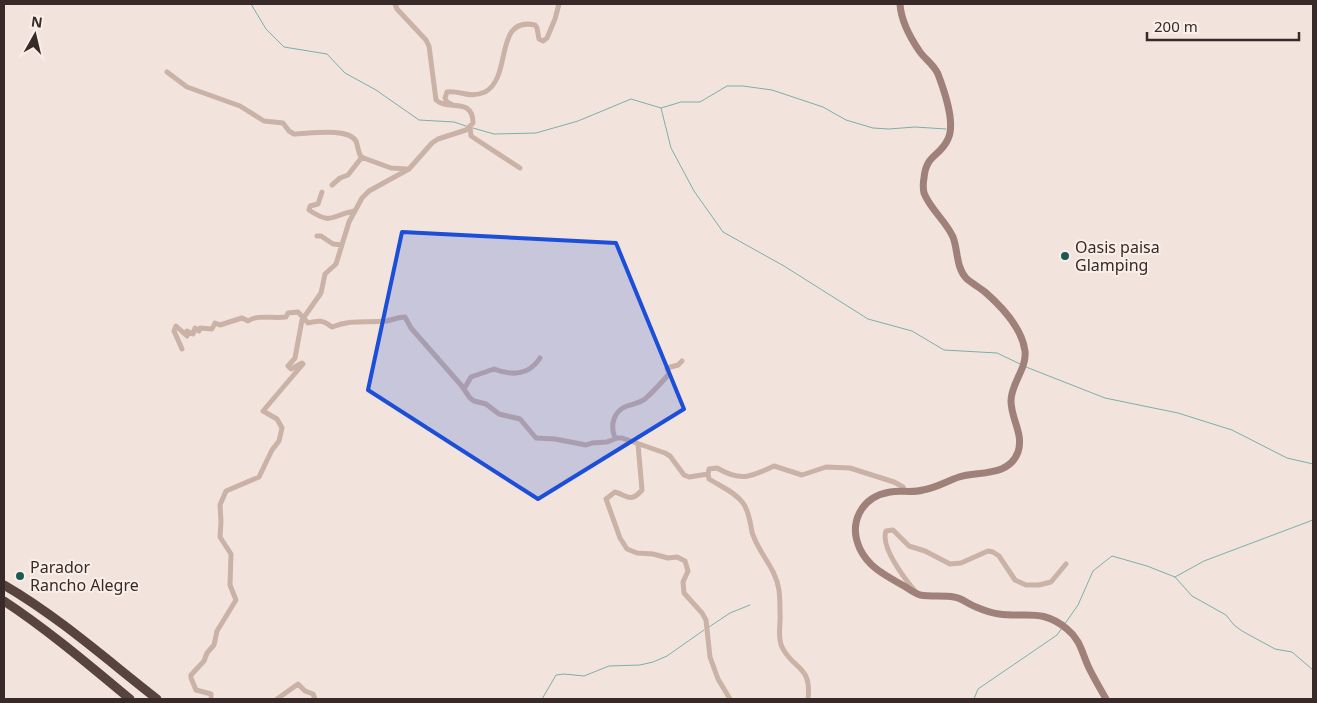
<svg xmlns="http://www.w3.org/2000/svg" width="1317" height="703" viewBox="0 0 1317 703" font-family="'Noto Sans',sans-serif">
	<style>
		.lines { fill: none; stroke-linecap: round; stroke-linejoin: round }
		.stream { stroke: #7ab0aa; stroke-width: 1 }
		.street { stroke: #cbb2a7; stroke-width: 5 }
		.secondary { stroke: #9f8179; stroke-width: 7 }
		.highway { stroke: #58433f; stroke-width: 9 }
		.marked { fill: #1d4ed8; fill-opacity: 0.2; stroke: #1d4ed8; stroke-width: 4; stroke-linejoin: round }
		.poi-dot { fill: #1d5a55; stroke: #faefe8; stroke-width: 2 }
		.labels { text-anchor: middle; stroke-width: 4; stroke-linejoin: round; paint-order: stroke }
		.poi-label { font-size: 16px; fill: #372a28; stroke: #faefe8; text-anchor: start }
	</style>
	<rect width="100%" height="100%" fill="#f2e4dc"/>
	<g class="lines">
		<!-- stream -->
		<path class="stream" d="M251 4 266 29 284 47 327 54 345 73 376 90 419 120 454 122 466 126
			M661 108 671 148 694 191 723 232 784 266 868 319 912 331 944 350 997 353 1020 364
			M473 128 494 134 536 133 578 121 631 99 661 108 681 102H700L727 86H743L772 90 823 107 846 120 873 128 889 129 915 127 946 129
			M1026 367 1105 398 1178 413 1232 430 1287 458 1313 464
			M1175 577 1204 561 1313 520
			M1064 625 1078 605 1093 571 1112 556 1147 566 1175 577 1192 596 1226 615 1234 625 1242 631 1275 649 1292 652 1313 670
			M709 627 730 613 750 605
			M542 699 556 675 564 674 584 676 609 666 640 665 653 662 667 656 704 630
			M974 699 978 689 1057 635 1062 628"/>
		<!-- street -->
		<path class="street" d="M167 72 187 87 240 106 264 121 283 123 289 131 294 134C308 134 348 127 356 141 358 146 358 152 361 157L391 168 408 169
			M451 104 447 102 445 98 447 92C461 90 469 99 485 92 513 77 493 16 535 25L537 28 539 39 543 41 547 38 555 19 559 4
			M470 127 471 136 520 168
			M332 185 340 178 348 175 362 157
			M322 192 318 204 310 206 309 210C333 226 331 215 354 211
			M317 236H321L333 244 342 245
			M182 349 174 331 176 326 187 336V331L193 334 195 328 199 331 200 328 212 329 215 323 220 325 242 318 248 321C258 314 273 319 286 317L288 313 298 312 308 323C319 320 323 320 332 327 353 319 364 323 386 321 392 320 399 317 405 317L411 328 461 385 470 398 474 401 486 404 499 414 520 419 536 438 555 439 586 445 592 443 607 442 617 438H622L665 453 670 456 684 475 689 477 708 474
			M464 389 471 377 494 369C512 376 529 375 540 358
			M615 438C610 426 613 411 627 406 633 404 640 403 645 399 654 391 662 382 669 374L667 368 678 365 682 361
			M638 444 642 490C630 504 627 495 615 492L606 499 620 538 627 549 637 553 653 554 668 558 677 557 685 561 688 571 683 582 684 593 702 613 706 620 710 657 718 679 730 699
			M915 591C905 579 880 547 886 531L893 530 909 546 925 551 950 564 961 563 988 551 993 552 999 556 1015 580 1026 585H1039L1051 582 1066 564
			M211 699V694L196 690 191 678V675L204 661 207 653 214 645 217 631 236 600 230 585 231 554 220 537 221 522 220 505 226 491 259 477 272 450 279 441 282 428 277 419 263 411 303 364 302 363 291 369 288 366 295 358 302 320 321 293 325 274 336 264 349 222 362 198 369 191 409 169 432 143 438 139 466 130 473 123C473 97 448 111 436 100L429 46 426 40 397 9 395 4
			M277 699 298 684 305 691 313 694 315 699
			M808 699C812 665 793 670 782 647 777 637 781 624 780 613 780 606 780 598 779 590 776 568 758 553 752 532 750 522 749 511 743 503 735 492 720 486 709 479L708 474 709 469 717 468C741 482 751 477 774 466L802 475 826 467 850 468 894 482 903 487 904 492"/>
		<!-- secondary -->
		<path class="secondary" d="M900 4C901 20 911 39 920 52 926 60 934 65 938 74 944 90 956 123 948 139 940 157 926 154 924 178 923 183 923 188 924 193 930 209 946 221 953 237 958 250 956 267 966 278 971 283 979 287 985 292 1001 306 1022 328 1025 351 1027 369 1011 383 1011 401 1011 419 1024 434 1018 452 1009 477 978 471 959 477 947 481 936 488 923 490 912 493 901 490 890 492 861 497 848 523 860 549 869 568 887 576 904 586 909 589 914 593 920 595 932 597 943 595 954 597 962 598 968 604 976 607 983 610 991 613 999 614 1026 618 1042 608 1067 629 1081 640 1082 654 1090 670 1095 680 1101 690 1106 699"/>
		<!-- highway -->
		<path class="highway" d="M4 585C59 617 107 660 157 699
			M4 601C48 630 89 665 130 699"/>
	</g>
	<!-- marked area -->
	<path class="marked" d="M402 232 616 243 684 409 538 499 368 390Z"/>
	<!-- markers -->
	<g class="poi-dot">
		<circle cx="1065" cy="256" r="5"/>
		<circle cx="20" cy="576" r="5"/>
	</g>
	<g class="labels">
		<!-- poi labels -->
		<g class="poi-label">
			<text x="1075" y="253">Oasis paisa<tspan x="1075" dy="18">Glamping</tspan></text>
			<text x="30" y="573">Parador<tspan x="30" dy="18">Rancho Alegre</tspan></text>
		</g>
	</g>
	<!-- border -->
	<rect width="1317" height="703" fill="none" stroke="#372a28" stroke-width="10"/>
	<!-- north arrow -->
	<g transform="translate(35 35) rotate(8)" stroke="#faefe8" stroke-width="4" paint-order="stroke">
	<path d="M0-4L9 19L0 12L-9 19Z" fill="#372a28"/>
	<text y="-8" font-size="14" font-weight="bold" text-anchor="middle" fill="#372a28">N</text>
	</g>
	<!-- scale -->
	<path d="M1147 32v8h152v-8" fill="none" stroke="#372a28" stroke-width="2.5"/>
	<text x="1154" y="32" font-size="15" fill="#372a28" stroke="#faefe8" stroke-width="4" paint-order="stroke">200 m</text>
</svg>
